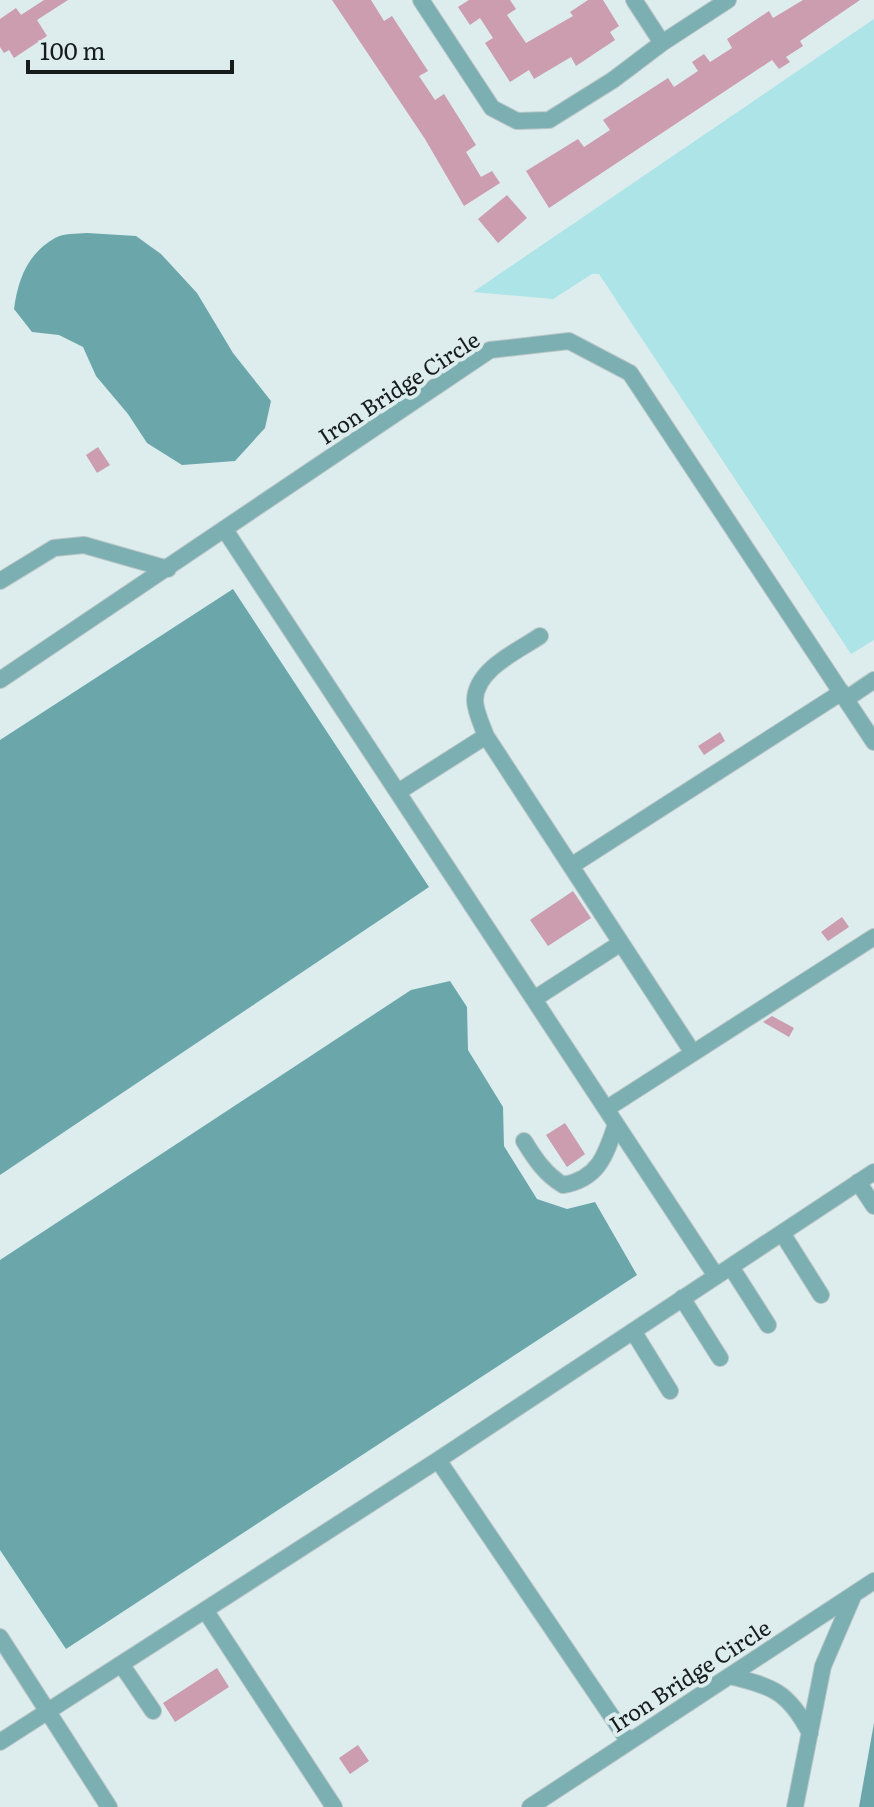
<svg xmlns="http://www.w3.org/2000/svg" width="874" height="1807" viewBox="0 0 874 1807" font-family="Literata,serif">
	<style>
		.green { fill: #ace4e7 }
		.water { fill: #6ba7aa }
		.building { fill: #cc9caf }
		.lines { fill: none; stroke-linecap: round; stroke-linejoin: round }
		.minor-casing { stroke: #b9c6c7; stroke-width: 18 }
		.minor { stroke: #7bafb1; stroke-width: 16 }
		.labels { text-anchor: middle; stroke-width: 8; stroke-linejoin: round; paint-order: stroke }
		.street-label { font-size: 22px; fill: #161b1b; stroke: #ddeced }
	</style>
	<rect width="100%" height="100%" fill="#ddeced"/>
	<!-- green -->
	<path class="green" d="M874 19V640L851 654 599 274H592L553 299 473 292Z"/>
	<!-- water -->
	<path class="water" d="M87 233 136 236 161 254 197 293 233 353 271 401 265 428 235 461 182 465 147 443 128 414 96 376 83 347 59 335 32 332 14 309C18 280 27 254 55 238 63 233 77 234 87 233Z
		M233 589 429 887 0 1175V740Z
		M450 981 467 1007 468 1050 503 1107 504 1146 537 1199 567 1209 595 1202 637 1275 66 1649 0 1550V1260L411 990Z
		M874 1723V1807H859Z"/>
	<!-- building -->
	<path class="building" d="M44 0H68L37 20 47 36 14 58 9 50 4 53 0 47V19L16 8 21 15Z
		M332 0H371L384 21 392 16 428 71 419 76 435 100 444 94 476 145 466 152 481 177 492 171 500 183 464 206 425 139Z
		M469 0H510L516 9 507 15 526 43 573 16 570 12 588 0H603L619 26 610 32 615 40 576 66 571 57 534 79 529 70 510 82 485 43 493 38 480 18 470 25 458 7Z
		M803 0H860L800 41 803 46 786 57 790 62 779 69 772 60 549 208 526 171 578 139 584 147 610 130 603 120 668 78 674 87 698 71 692 62 704 54 710 62 732 48 727 39 769 11 773 18Z
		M507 195 527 218 498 243 478 219Z
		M98 447 110 465 97 473 86 455Z
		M720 732 725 741 704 755 698 746Z
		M573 891 591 918 548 946 530 920Z
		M842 917 849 927 828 941 821 932Z
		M772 1016 794 1028 789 1037 763 1022Z
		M565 1123 585 1154 567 1167 546 1135Z
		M217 1668 229 1687 175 1722 163 1703Z
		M358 1745 369 1761 350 1774 339 1758Z"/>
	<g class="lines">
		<defs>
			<path id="minor" d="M421 0 492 108 517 121 549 120 613 80 662 43 728 0
				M634 0 662 43
				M225 530 716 1276
				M0 581 54 548 84 545 168 569
				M540 636C518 651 476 669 475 700 475 711 482 725 486 736L693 1053
				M0 680 490 350 569 341 630 373 874 742
				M846 699 874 680
				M398 792 486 736
				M571 866 842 692
				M534 999 621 943
				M606 1109 874 937
				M524 1141C535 1159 545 1174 563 1185 599 1179 606 1154 616 1124
				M858 1182 874 1206
				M782 1233 821 1295
				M731 1267 768 1325
				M682 1298 720 1358
				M633 1331 670 1391
				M438 1460 629 1742
				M205 1610 334 1807
				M0 1637 109 1807
				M121 1664 153 1711
				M730 1676C773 1687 788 1691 810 1733
				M0 1742 438 1460 874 1172
				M530 1807 874 1581
				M795 1807 823 1666 854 1594"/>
		</defs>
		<!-- minor casing -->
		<use href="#minor" class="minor-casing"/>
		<!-- minor -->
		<use href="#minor" class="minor"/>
	</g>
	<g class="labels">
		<!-- street labels -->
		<g class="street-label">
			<text transform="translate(399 388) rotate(-33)" y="8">Iron Bridge Circle</text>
			<text transform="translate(690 1676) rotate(-33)" y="8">Iron Bridge Circle</text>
		</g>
	</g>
	<!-- scale -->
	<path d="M28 60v12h204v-12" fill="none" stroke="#161b1b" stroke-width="4"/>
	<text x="40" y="60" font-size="24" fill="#161b1b" stroke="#ddeced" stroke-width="6" paint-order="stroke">100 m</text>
</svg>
